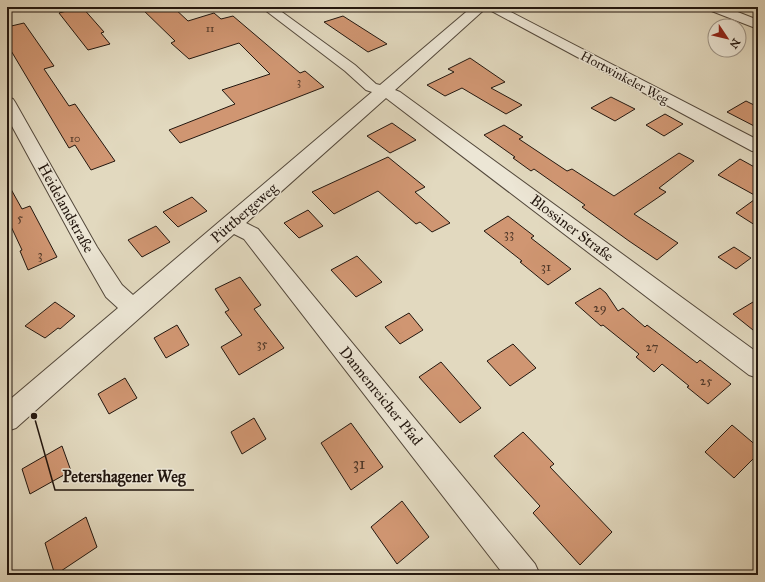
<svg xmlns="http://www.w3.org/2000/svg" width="765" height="582" viewBox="0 0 765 582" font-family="'IM FELL Great Primer',serif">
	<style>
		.building { fill: #d09672; stroke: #23170f }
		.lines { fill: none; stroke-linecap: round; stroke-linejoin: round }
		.street-casing { stroke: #53483b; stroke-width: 2 }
		.street { fill: #ece6d5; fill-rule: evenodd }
		.labels { text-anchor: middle; stroke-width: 3; stroke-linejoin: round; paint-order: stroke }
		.far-number-label { font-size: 11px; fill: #4e3728 }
		.far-street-label { font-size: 13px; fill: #23170f; stroke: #ece6d5 }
		.number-label { font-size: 13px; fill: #4e3728 }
		.street-label { font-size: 15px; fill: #23170f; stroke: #ece6d5 }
		.near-number-label { font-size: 16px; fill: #4e3728 }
		.leader { fill: none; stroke: #23170f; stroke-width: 1.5 }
		.callout-dot { fill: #23170f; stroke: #ece6d5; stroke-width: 1.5 }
		.callout-label { font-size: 16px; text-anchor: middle; font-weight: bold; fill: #23170f; stroke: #ece6d5; stroke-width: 3; stroke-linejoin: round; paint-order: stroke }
	</style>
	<rect width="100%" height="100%" fill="#e2d9bf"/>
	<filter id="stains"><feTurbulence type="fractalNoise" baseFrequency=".005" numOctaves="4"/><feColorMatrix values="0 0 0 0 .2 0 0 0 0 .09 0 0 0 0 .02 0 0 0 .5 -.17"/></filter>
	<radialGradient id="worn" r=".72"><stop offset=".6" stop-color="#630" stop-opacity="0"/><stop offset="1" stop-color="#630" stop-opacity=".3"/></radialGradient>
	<!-- building -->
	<path class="building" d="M82 7 104 32 101 33 110 44 88 50 59 13Z
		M140 7H173L188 21 214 13 221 19 233 16 300 73 305 71 324 87 180 143 169 130 235 104 222 90 270 74 239 43 189 59 171 43 175 41Z
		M343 16 387 44 368 52 324 22Z
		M24 23 54 66 44 69 69 106 75 104 115 161 91 170 75 145 69 148 7 44V27Z
		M470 58 505 82 491 88 522 105 506 114 462 88 445 96 427 85 454 72 448 69Z
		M611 97 635 109 615 121 591 108Z
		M746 101 758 107V128L727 112Z
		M665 114 683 124 664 136 646 125Z
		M392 123 416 140 390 153 367 136Z
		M504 125 523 137 519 139 567 171 572 169 614 196 679 153 694 161 659 188 666 192 634 214 678 243 657 260 629 241 582 207 585 205 534 169 531 171 513 158 515 157 484 135Z
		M388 157 425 187 415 192 450 223 432 232 420 222 416 224 378 191 334 214 312 192Z
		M740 159 758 169V227L736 213 758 197 718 175Z
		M7 182 22 209 30 206 57 257 28 270 20 251 22 250 7 218Z
		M192 197 207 211 178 227 163 212Z
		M308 210 323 226 299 238 284 223Z
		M508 216 534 236 531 238 571 269 548 285 520 262 522 261 484 231Z
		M156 226 170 242 142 257 128 240Z
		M734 247 751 258 736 269 718 257Z
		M357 256 382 282 356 297 331 270Z
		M240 277 261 305 254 309 284 348 239 375 221 347 242 335 225 312 229 310 215 289Z
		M600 288 606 293 618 311 623 308 645 327 647 325 697 363 700 360 731 384 708 404 687 387 689 386 662 364 654 372 636 357 639 354 603 325 601 326 575 303Z
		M758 299V334L733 314Z
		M55 302 75 316 60 329 58 328 45 338 25 326Z
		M409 313 423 330 400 344 385 327Z
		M177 325 189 345 166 358 154 338Z
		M513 344 536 368 510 386 487 361Z
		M441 362 481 408 460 423 419 377Z
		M125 378 137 398 109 414 98 394Z
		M254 418 266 439 242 454 231 432Z
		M351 423 383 467 351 490 321 443Z
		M732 425 758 447V454L734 478 705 452Z
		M523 432 554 464 550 467 612 532 580 565 533 513 540 506 494 456Z
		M62 446 71 471 30 494 22 469Z
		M402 501 429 537 397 564 371 527Z
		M86 517 97 547 55 575 45 543Z"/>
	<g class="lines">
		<defs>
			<path id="street" d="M261 7H275L355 65 376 84 380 85 472 7H501L758 140V152L752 151 486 8 395 90 400 92 758 353V378L749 375 386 98 246 223 258 229 535 564 540 575H504L244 239 234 234 16 428 7 431V402L118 308 106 297 83 257 7 117V97L13 99 15 102 97 247 122 285 133 295 372 92 366 90 345 71Z
				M708 7H725L758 20V29L709 10Z"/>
		</defs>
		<!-- street casing -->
		<use href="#street" class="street-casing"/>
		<!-- street -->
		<use href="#street" class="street"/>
	</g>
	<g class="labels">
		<!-- far-number labels -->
		<g class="far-number-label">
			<text x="210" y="32">11</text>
			<text x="299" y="85">3</text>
			<text x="75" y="142">10</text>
		</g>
		<!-- far-street labels -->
		<g class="far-street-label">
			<text transform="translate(625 77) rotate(28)" y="5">Hortwinkeler Weg</text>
		</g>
		<!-- number labels -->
		<g class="number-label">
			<text x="20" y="222">5</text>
			<text x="509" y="238">33</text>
			<text x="40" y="259">3</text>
			<text x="546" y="271">31</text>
			<text x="600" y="312">29</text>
			<text x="262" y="348">35</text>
			<text x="652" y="351">27</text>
			<text x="706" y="385">25</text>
		</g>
		<!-- street labels -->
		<g class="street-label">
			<text transform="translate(66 208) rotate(61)" y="5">Heidelandstraße</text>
			<text transform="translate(244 213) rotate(-41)" y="5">Püttbergeweg</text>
			<text transform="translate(572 228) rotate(37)" y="5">Blossiner Straße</text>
			<text transform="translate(381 396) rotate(51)" y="5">Dannenreicher Pfad</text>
		</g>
		<!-- near-number labels -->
		<g class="near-number-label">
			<text x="359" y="469">31</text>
		</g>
	</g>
	<!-- callouts -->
	<path class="leader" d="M34 416L55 490H194"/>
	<circle class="callout-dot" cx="34" cy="416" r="4"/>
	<g class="callout-label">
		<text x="124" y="482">Petershagener Weg</text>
	</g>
	<!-- margin -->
	<rect width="765" height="582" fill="none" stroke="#e2d9bf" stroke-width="24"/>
	<rect x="8" y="8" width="749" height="566" fill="none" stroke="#23170f" stroke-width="2"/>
	<rect x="12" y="12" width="741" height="558" fill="none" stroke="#23170f"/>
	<!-- north arrow -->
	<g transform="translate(727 38) rotate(125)"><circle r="19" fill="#ece6d5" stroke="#9c9386"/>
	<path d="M0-3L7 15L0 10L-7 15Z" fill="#8f2418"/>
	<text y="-6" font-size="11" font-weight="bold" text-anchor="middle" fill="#23170f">N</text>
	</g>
	<rect width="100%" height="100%" filter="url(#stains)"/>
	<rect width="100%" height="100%" fill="url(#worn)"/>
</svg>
